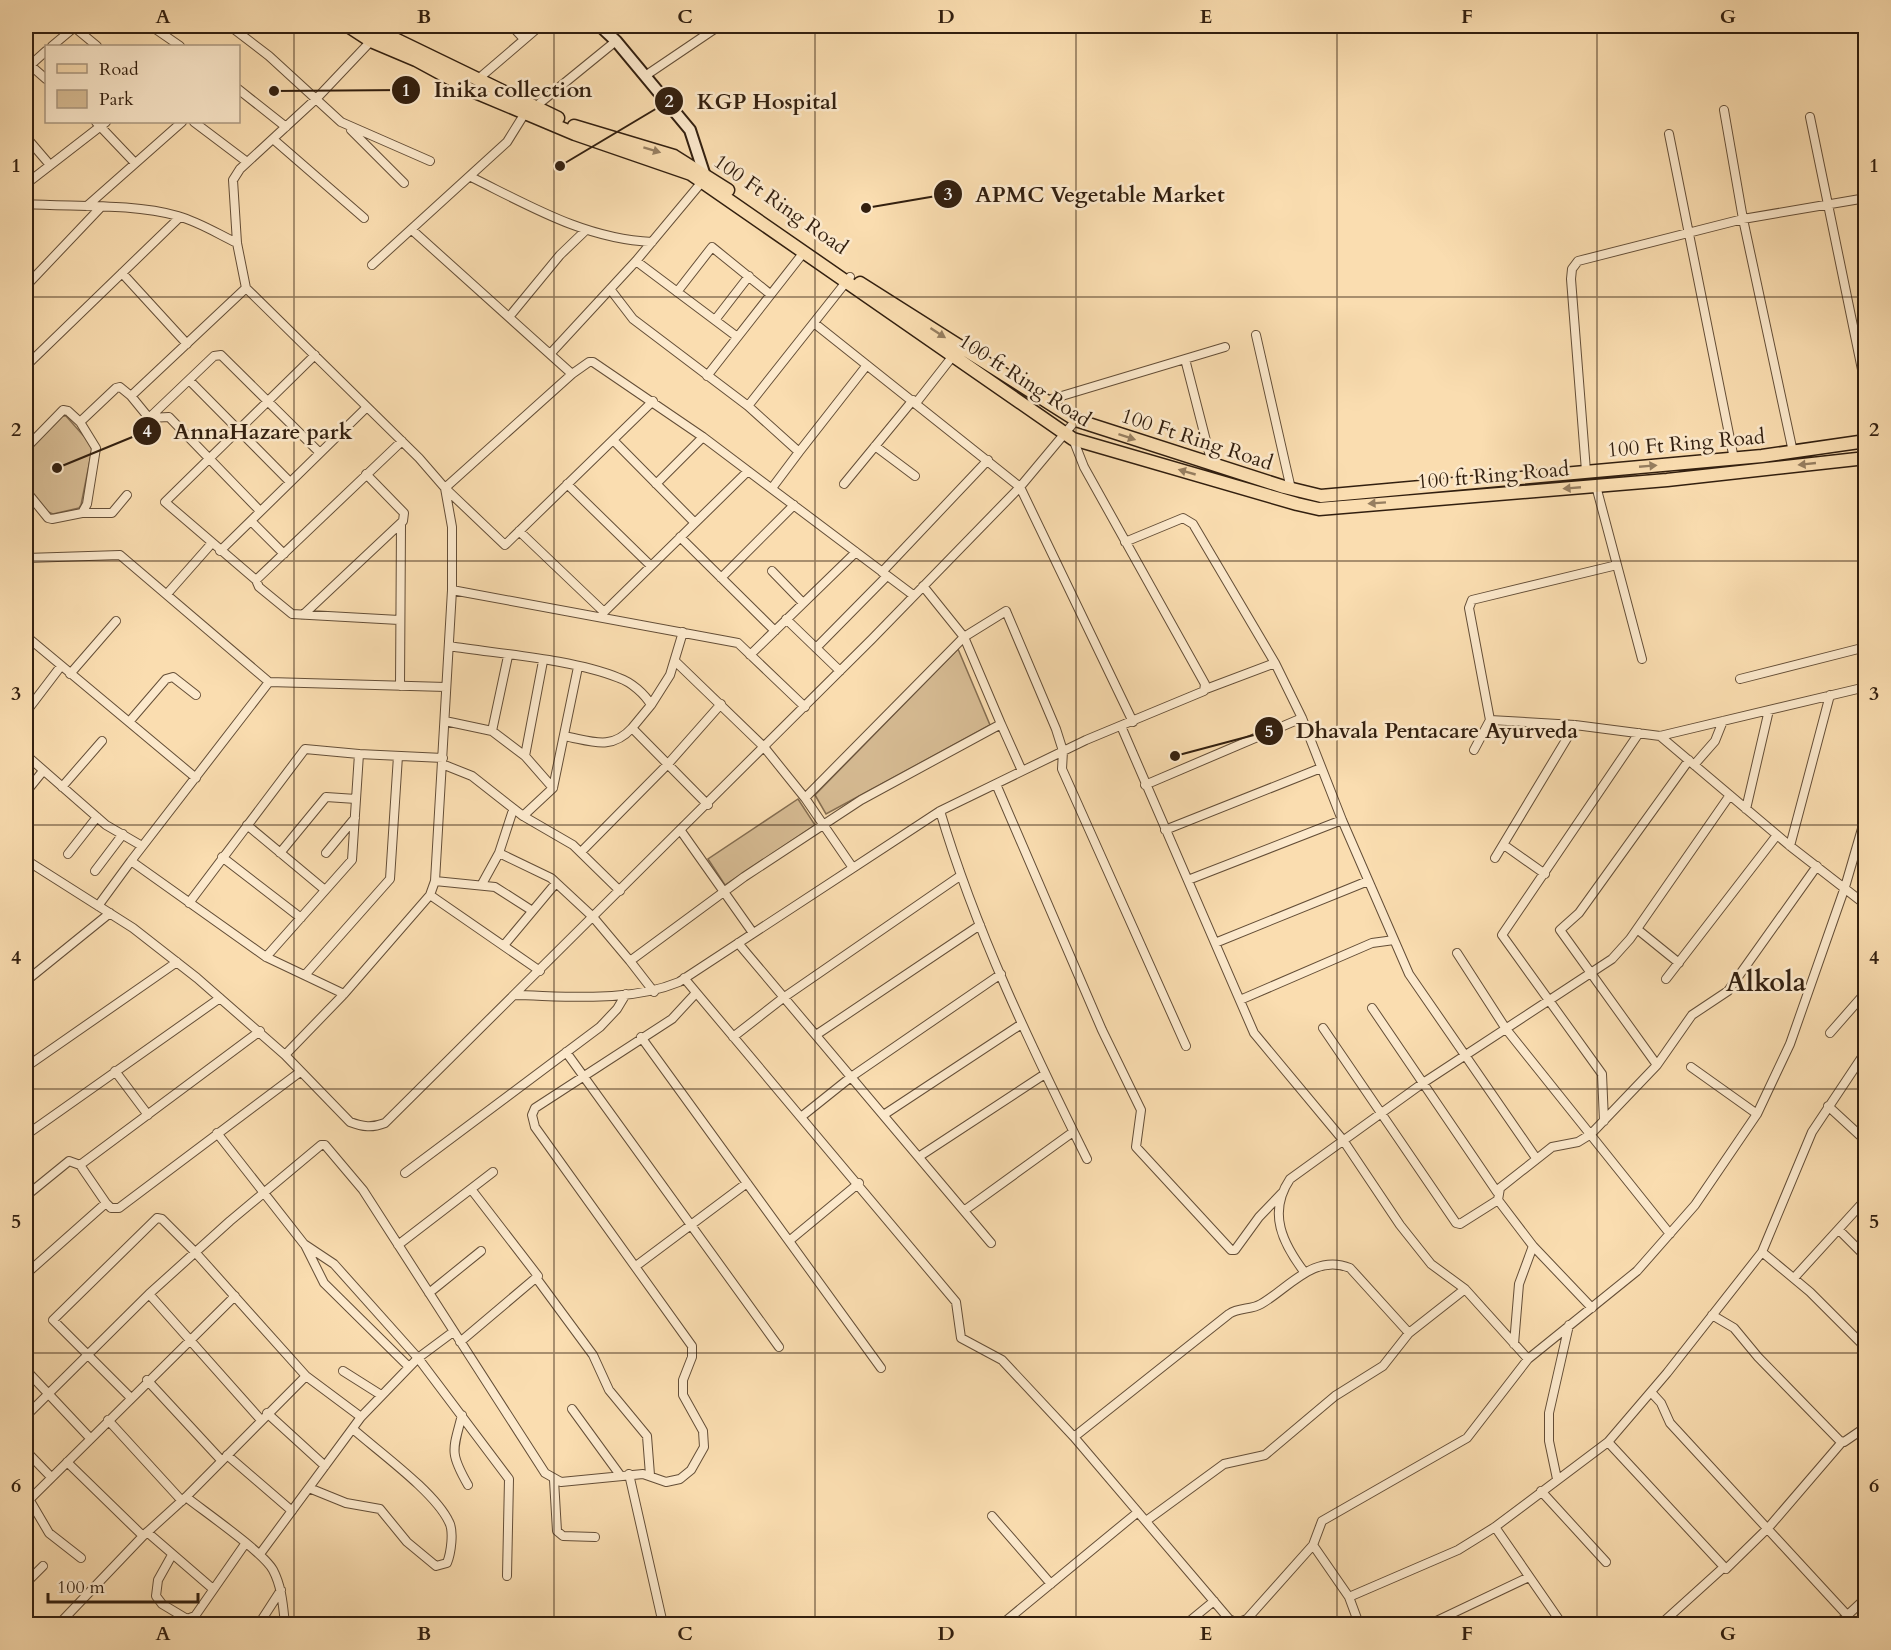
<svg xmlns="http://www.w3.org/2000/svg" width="1891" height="1650" viewBox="0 0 1891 1650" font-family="Cardo,serif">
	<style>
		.green { fill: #d8bd95; stroke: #856e52; stroke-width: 1.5 }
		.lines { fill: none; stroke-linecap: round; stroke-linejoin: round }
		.street-casing { stroke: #644e37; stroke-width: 10 }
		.secondary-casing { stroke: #321f0f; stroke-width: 14 }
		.primary-casing { stroke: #321f0f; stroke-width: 15 }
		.street { stroke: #fce9cc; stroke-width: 8 }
		.secondary { stroke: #fce9cc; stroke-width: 10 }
		.primary { stroke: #faddb0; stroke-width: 12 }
		.oneway { fill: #967e60 }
		.grid { fill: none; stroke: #321f0f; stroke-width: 1.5; stroke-opacity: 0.55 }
		.labels { text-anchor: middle; stroke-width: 5; stroke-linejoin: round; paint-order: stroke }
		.street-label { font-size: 21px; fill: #321f0f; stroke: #fce9cc }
		.district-label { font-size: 27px; font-weight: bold; fill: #321f0f; stroke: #fce9cc }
		.leader { fill: none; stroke: #321f0f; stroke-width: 2 }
		.callout-dot { fill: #321f0f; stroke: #fce9cc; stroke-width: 2 }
		.mark-label { font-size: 18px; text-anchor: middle; font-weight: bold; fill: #fff }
		.callout-label { font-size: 22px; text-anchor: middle; font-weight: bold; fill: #321f0f; stroke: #fce9cc; stroke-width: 5; stroke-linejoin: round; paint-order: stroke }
		.neatline { fill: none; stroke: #321f0f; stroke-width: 2 }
		.grid-label { font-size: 20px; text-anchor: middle; font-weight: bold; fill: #321f0f }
	</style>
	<rect width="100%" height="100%" fill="#faddb0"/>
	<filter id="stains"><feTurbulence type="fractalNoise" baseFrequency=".00333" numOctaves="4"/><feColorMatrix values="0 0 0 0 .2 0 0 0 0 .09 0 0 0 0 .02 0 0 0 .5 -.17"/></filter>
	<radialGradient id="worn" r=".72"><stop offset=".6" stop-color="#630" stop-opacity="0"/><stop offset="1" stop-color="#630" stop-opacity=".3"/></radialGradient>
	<!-- green -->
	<path class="green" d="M62 416H66L90 443 92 450 81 505 79 508 53 514 48 512 26 485V451Z
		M958 649 990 725 826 814 815 795Z
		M798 799 815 825 725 885 708 859Z"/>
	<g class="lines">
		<defs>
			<path id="street" d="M151 26 180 46
				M230 26 269 56 341 122 430 161
				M512 26 524 39
				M74 27 97 46
				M52 46 76 26
				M30 65 46 79
				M26 69 46 51
				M645 76 719 26
				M477 80 540 26
				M238 89 286 127
				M535 107 616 41
				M1724 110 1743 219 1793 452
				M1810 117 1866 389
				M96 122 135 163
				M194 122 247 162
				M351 130 404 183
				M1669 134 1734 459
				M26 137 50 165
				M273 139 364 218
				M471 177C530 206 585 239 652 242
				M26 184 106 122
				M26 204C74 207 132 203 178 216 199 222 218 234 237 243
				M87 206 182 122
				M412 230 572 374
				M636 261 736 336
				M372 265 507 142 525 113
				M122 273 187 344
				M26 286 101 207
				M610 289 633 319 748 406
				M677 292 712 247 770 294
				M509 317 560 255 585 231
				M715 320 749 276
				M814 323 1020 487 1133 722
				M1256 335 1291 489
				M551 353 636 261 701 183
				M315 355 165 502 256 580 402 441
				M1185 359 1212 464
				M26 366 180 217
				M707 376 804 252
				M189 380 290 482
				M131 396 149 418 169 417 260 511
				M653 401 505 545 445 488 572 374 589 362H593L703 437 913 595
				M1045 401 1225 347
				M916 403 952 357
				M149 418 214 356 221 355 320 453
				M613 440 695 523
				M875 446 915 476
				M26 448 63 410 68 411 80 422 116 388 120 387 131 396 246 288
				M799 452 867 365
				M1586 471 1571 279 1572 269 1578 261 1743 219 1866 198
				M567 484 651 566
				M656 484 703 437
				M844 484 913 400
				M1596 486 1642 659
				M772 488 799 452 748 406 850 277
				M26 491 48 518 52 519 82 513 87 504 96 448 80 422
				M82 513H112L127 495
				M251 521 284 554
				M519 531 604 612
				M680 537 775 631
				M1125 542 1183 518 1193 524 1275 663 1302 718 1342 820 1409 974 1536 1158
				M220 551 367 407
				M26 558 120 555 269 682
				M772 571 803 603
				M882 572 988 460
				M721 578 794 505
				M256 580 259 587 292 614 399 620
				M452 590 738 643 805 707
				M167 594 212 543
				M303 615 403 521 404 513 366 474
				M599 617 748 471
				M786 619 840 671
				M26 636 196 778
				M449 646C499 654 573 659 619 678 631 682 645 694 651 705L632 728 708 805
				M816 648 887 576
				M750 655 856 552
				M543 661 525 756 553 788
				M676 662 764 747 805 798 853 868
				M70 674 116 621
				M1740 679 1866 647
				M400 686 401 525
				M1206 689 1275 663
				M651 705 670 675 683 632
				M26 712 61 666
				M1490 720 1575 725 1660 736 1866 687
				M445 721 492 731 508 656
				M129 722 166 679 173 677 196 695
				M1001 724 1022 771
				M1121 726 1254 1033 1343 1140 1400 1225 1431 1264 1465 1289 1528 1359
				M492 731 525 756
				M564 736C592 741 611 751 632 728
				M1660 736 1790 846 1866 905
				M1474 750 1490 720 1469 608 1472 600 1617 565
				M26 755 106 825 142 846
				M442 764 472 776 523 816 553 788 578 667
				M1694 765 1715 741 1723 721
				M996 784 1102 1030 1141 1110 1136 1147 1231 1250H1235L1259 1217 1282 1193
				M1145 785 1302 718
				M62 787 102 741
				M26 792 43 771
				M805 798 964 637 1006 611 1056 729 1063 751 1062 769 1186 1046
				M1746 809 1769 710
				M940 811C976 932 1031 1046 1087 1159
				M523 816 573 845 620 891
				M247 825 325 890
				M1165 830 1321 768
				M681 831 753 933
				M1504 845 1545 874
				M1790 846 1830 695
				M581 852 668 764 721 704
				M280 853 326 797 356 799
				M326 853 355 818
				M499 853 551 878 593 917 630 961 744 877 861 800 1001 724 964 637 923 586
				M68 854 97 817
				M222 857 301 918
				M1495 858 1575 725
				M26 860 133 928 197 978 285 1055 344 994 430 895 435 881 452 590V527L445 488 419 458 246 288 237 243 233 180 240 169 317 98 371 41
				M95 871 123 834
				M1188 880 1342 820
				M435 881 495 887 531 910
				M482 884 499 853 513 810
				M430 895 540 971
				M189 903 305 749 359 754
				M98 906 131 861
				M1637 929 1679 963
				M738 943 991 1243
				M1215 943 1368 881
				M505 944 556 883
				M1457 953 1506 1029 1670 1234
				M266 957 352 860 359 754 443 758
				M630 961 654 992
				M305 975 390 879 398 756
				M684 978 956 1302 961 1338 1002 1360 1074 1437 1229 1619 1237 1623 1247 1619 1313 1545 1322 1521 1467 1438 1528 1359 1637 1271 1695 1205 1757 1114 1790 1044 1845 887 1866 815
				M1666 979 1777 835
				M26 981 110 913
				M344 994 266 957 131 861 269 682 446 687
				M514 995C568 996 628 1003 679 982L940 811 1086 740 1204 691 1205 684 1084 467 1073 439
				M1240 1000 1372 943 1394 940
				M1372 1008 1497 1192
				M1323 1028 1456 1223 1460 1224 1498 1200
				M260 1031 80 1165 106 1203 111 1208H119L300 1072
				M1830 1033 1866 992
				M816 1035 980 925
				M641 1037 881 1368
				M733 1037 783 998 960 876
				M566 1052 779 1347
				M285 1055 350 1122C363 1127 372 1128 385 1123L872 639 1020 487 1076 420
				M1657 1065 1560 930 1579 913 1689 760
				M26 1067 177 962
				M1691 1067 1757 1114
				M115 1071 148 1115
				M1828 1106 1866 1141
				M885 1114 1020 1025
				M801 1117 851 1077 1001 974
				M1604 1121 1602 1074 1502 935 1639 733
				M217 1133 304 1244 334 1264 418 1358 453 1332
				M26 1135 220 998
				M920 1156 1045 1074
				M405 1173 600 1027 617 1009 626 994
				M26 1196 69 1161 80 1165
				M965 1210 1073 1132
				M1839 1230 1866 1257
				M789 1241 859 1183
				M305 1245 324 1283 409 1367
				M398 1245 493 1172
				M1533 1246 1592 1308
				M1762 1252 1810 1292 1866 1348
				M636 1266 747 1183
				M1305 1273C1283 1244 1267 1213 1290 1179L1423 1083 1612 959 1630 939 1730 795
				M26 1274 106 1203
				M1794 1278 1866 1199
				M537 1279 593 1355 609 1390 647 1436 650 1475
				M429 1293 481 1251
				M149 1294 261 1420
				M1712 1315 1734 1328 1758 1357 1840 1441 1844 1442 1863 1429
				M460 1342 538 1276 471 1189
				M1514 1344 1519 1284 1533 1246 1498 1200 1500 1188 1552 1147 1578 1142 1591 1134 1657 1065 1692 1015 1728 991 1817 866
				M26 1370 90 1438
				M343 1371 381 1395
				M147 1380 221 1460
				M1651 1392 1661 1403 1670 1423 1847 1615
				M130 1397 53 1320 157 1218 162 1219 195 1252 306 1376 361 1417
				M572 1409 620 1475
				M267 1413 325 1466
				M462 1415C453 1450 449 1452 468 1485
				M26 1416 149 1294 230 1221 321 1145H325L363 1190 545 1473 561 1482 643 1474 666 1482 680 1479 691 1470 704 1447 703 1431 683 1395V1380L692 1357V1346L535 1127 532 1115 535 1108 672 1019 696 993
				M108 1420 182 1501
				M1074 1437 1229 1314C1239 1307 1251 1310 1261 1304 1289 1288 1314 1253 1350 1268L1409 1333
				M1608 1442 1726 1569 1769 1527 1842 1442
				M26 1451 51 1477
				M227 1455 292 1511
				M67 1462 143 1536
				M629 1474 663 1624
				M1557 1479 1549 1441V1413L1569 1325
				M554 1480 557 1531 563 1536 595 1537
				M309 1488 346 1503 380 1509 407 1542 436 1566 447 1563C451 1553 454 1531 449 1522 435 1492 379 1452 353 1429
				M1541 1491 1606 1562
				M186 1497C205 1512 263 1552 273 1570 282 1587 283 1606 285 1624
				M29 1499 49 1533 81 1558
				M26 1503 235 1296
				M992 1516 1051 1584
				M1146 1521 1224 1464 1265 1455 1335 1396 1383 1366 1409 1333 1465 1289
				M1495 1527 1562 1624
				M147 1532 213 1589
				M1313 1545 1349 1597 1359 1624
				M260 1554 361 1417 418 1358 509 1479 507 1576
				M172 1555 158 1580 156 1596 162 1604 187 1619 195 1616 245 1544
				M26 1583 43 1566
				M1349 1597 1458 1550 1495 1527 1608 1442 1667 1373 1762 1252 1812 1132 1866 1051
				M59 1624 143 1536 186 1497 306 1376
				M176 1624 182 1617
				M259 1624 281 1590
				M1002 1624 1138 1512
				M1186 1624 1214 1601
				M1430 1624 1529 1577
				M1661 1624 1724 1567
				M1838 1624 1866 1598"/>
			<path id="secondary" d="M600 26 616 41 690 130 704 173 702 180
				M371 41 387 26"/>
			<path id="primary" d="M348 26 371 41 416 60 475 92 575 134 691 174 1073 439 1297 504 1319 509 1667 480 1866 458
				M368 26 558 118
				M574 126 674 156 728 190
				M860 283 1076 420 1284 487 1321 496 1762 456 1866 441"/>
		</defs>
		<!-- street casing -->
		<use href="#street" class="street-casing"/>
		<!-- secondary casing -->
		<use href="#secondary" class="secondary-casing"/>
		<!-- primary casing -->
		<use href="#primary" class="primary-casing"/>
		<!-- street -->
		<use href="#street" class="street"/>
		<!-- secondary -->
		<use href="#secondary" class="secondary"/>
		<!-- primary -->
		<use href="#primary" class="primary"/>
	</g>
	<!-- one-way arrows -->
	<defs><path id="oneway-solid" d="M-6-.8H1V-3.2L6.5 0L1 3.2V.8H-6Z" transform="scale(1.5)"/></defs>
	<g class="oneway">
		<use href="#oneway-solid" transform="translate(652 150) rotate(17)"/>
		<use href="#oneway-solid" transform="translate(938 333) rotate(33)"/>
		<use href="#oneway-solid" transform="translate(1127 437) rotate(18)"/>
		<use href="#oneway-solid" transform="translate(1807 464) rotate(174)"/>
		<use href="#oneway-solid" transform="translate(1648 466) rotate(-5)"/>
		<use href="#oneway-solid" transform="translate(1187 472) rotate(-164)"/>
		<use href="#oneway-solid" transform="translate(1572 488) rotate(175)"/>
		<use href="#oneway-solid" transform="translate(1377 503) rotate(176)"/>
	</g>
	<!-- grid -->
	<path class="grid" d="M294 26V1624M554 26V1624M815 26V1624M1076 26V1624M1337 26V1624M1597 26V1624M26 297H1866M26 561H1866M26 825H1866M26 1089H1866M26 1353H1866"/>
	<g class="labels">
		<!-- street labels -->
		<g class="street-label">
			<text transform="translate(781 204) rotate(35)" y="7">100 Ft Ring Road</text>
			<text transform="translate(1025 380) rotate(33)" y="7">100 ft Ring Road</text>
			<text transform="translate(1197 439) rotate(18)" y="7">100 Ft Ring Road</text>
			<text transform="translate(1686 443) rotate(-5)" y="7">100 Ft Ring Road</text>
			<text transform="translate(1493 475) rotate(-5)" y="7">100 ft Ring Road</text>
		</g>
		<!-- district labels -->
		<g class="district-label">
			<text x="1766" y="991">Alkola</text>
		</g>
	</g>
	<!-- callouts -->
	<path class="leader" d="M274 91L406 90M560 166L669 101M866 208L948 194M57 468L147 431M1175 756L1269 731"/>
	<g class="callout-dot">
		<circle cx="274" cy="91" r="6"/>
		<circle cx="560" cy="166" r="6"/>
		<circle cx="866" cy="208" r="6"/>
		<circle cx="57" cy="468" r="6"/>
		<circle cx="1175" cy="756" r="6"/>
		<circle cx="406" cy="90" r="15"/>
		<circle cx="669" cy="101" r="15"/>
		<circle cx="948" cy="194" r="15"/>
		<circle cx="147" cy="431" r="15"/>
		<circle cx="1269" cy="731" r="15"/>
	</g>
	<g class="mark-label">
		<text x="406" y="96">1</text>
		<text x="669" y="107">2</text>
		<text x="948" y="200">3</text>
		<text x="147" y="437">4</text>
		<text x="1269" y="737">5</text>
	</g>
	<g class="callout-label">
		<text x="513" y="97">Inika collection</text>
		<text x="767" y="109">KGP Hospital</text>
		<text x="1100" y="202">APMC Vegetable Market</text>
		<text x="263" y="439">AnnaHazare park</text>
		<text x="1437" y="738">Dhavala Pentacare Ayurveda</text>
	</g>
	<!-- margin -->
	<rect width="1891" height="1650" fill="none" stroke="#faddb0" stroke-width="66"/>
	<!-- legend -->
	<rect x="45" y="45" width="195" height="78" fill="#fce9cc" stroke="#ab9880" stroke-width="1.5"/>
	<rect x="57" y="64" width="30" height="9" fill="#faddb0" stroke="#ab9880" stroke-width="1.5"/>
	<text x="99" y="75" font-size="18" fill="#321f0f">Road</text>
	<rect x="57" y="90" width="30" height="18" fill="#d8bd95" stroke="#ab9880" stroke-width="1.5"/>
	<text x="99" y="105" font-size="18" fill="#321f0f">Park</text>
	<!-- scale -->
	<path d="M48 1593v9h150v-9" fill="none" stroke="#321f0f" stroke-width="3"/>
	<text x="57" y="1593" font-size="18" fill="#321f0f" stroke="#fce9cc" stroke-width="4.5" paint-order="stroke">100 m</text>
	<rect x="33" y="33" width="1825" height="1584" class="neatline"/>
	<g class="grid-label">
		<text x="163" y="23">A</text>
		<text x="424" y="23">B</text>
		<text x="685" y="23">C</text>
		<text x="946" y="23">D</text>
		<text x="1206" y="23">E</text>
		<text x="1467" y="23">F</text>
		<text x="1728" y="23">G</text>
		<text x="16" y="172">1</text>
		<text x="1874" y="172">1</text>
		<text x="16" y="436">2</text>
		<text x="1874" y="436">2</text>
		<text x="16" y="700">3</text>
		<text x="1874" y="700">3</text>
		<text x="16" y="964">4</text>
		<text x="1874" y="964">4</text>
		<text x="16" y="1228">5</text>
		<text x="1874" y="1228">5</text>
		<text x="16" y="1492">6</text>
		<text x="1874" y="1492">6</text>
		<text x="163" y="1640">A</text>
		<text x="424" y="1640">B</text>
		<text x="685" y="1640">C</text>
		<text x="946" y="1640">D</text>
		<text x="1206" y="1640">E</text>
		<text x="1467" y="1640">F</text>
		<text x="1728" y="1640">G</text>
	</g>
	<rect width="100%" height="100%" filter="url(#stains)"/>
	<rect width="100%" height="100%" fill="url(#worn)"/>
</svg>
